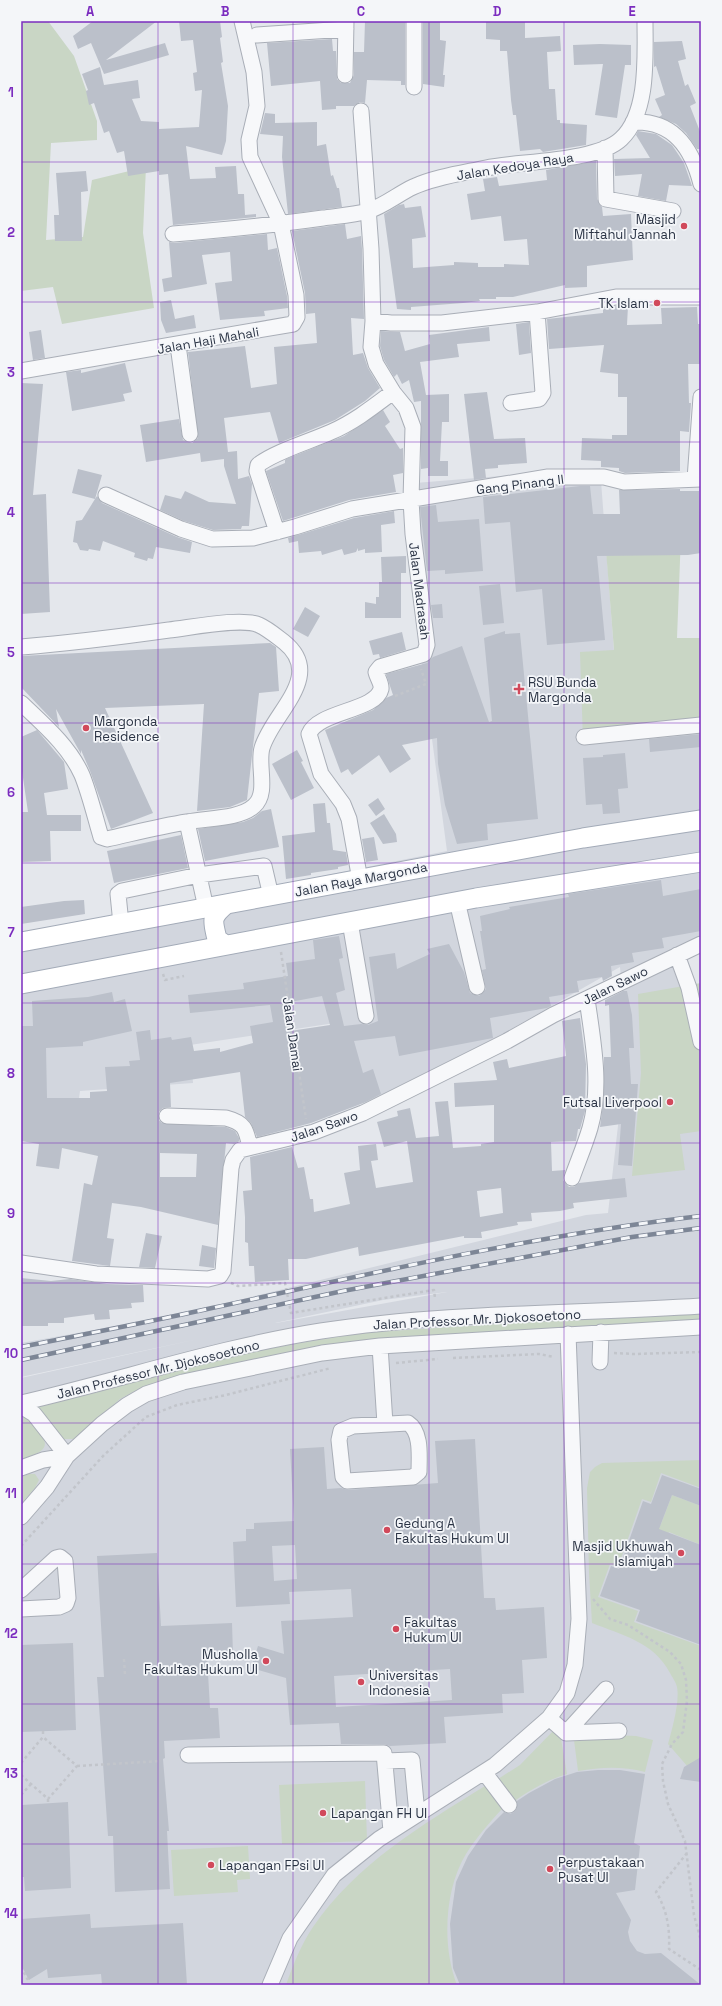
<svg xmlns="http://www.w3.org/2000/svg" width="722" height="2006" viewBox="0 0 722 2006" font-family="'Space Grotesk',sans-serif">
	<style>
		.built { fill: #d2d6de; fill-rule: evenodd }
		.green { fill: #c9d6c5 }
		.building { fill: #bbc0ca; fill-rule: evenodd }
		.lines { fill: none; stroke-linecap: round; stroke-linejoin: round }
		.minor-casing { stroke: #a9aeb7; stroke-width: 17 }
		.major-casing { stroke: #a3abb8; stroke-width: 21 }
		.path { stroke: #c2c5cb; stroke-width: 2.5; stroke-dasharray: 3 3; stroke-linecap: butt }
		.minor { stroke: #f7f8fa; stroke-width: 15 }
		.major { stroke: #fff; stroke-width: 19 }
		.rail-casing { stroke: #7d8696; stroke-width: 4.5 }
		.rail { stroke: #f4f6f9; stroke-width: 3; stroke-dasharray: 9; stroke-linecap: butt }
		.grid { fill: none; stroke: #7b2cbf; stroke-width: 1; stroke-opacity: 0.55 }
		.poi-dot { fill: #d1495b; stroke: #f4f6f9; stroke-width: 1.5 }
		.labels { text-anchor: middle; stroke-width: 3.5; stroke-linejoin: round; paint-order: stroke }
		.street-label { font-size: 13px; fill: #2b3445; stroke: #f4f6f9 }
		.poi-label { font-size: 13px; fill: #2b3445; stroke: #f4f6f9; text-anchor: start }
		.neatline { fill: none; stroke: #7b2cbf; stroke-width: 1.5 }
		.grid-label { font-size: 13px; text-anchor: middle; font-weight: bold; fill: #7b2cbf }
	</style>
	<rect width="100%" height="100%" fill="#e4e7ec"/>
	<!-- built -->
	<path class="built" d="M600 468 614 651 701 723V938L683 949 701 1070V1985H21V1378L198 1339 21 1377V1343L173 1316 586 1215 608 1213 627 1047 620 967 518 1025 433 1080 354 1105 335 1023 190 1045 193 1083 80 1091 75 1127 21 1120V936L447 851 419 642 403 484ZM447 1292 276 1323H275L383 1300Z"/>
	<!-- green -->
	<path class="green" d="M21 21H48L74 56 97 121V140L51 143 46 240 83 237 92 180 146 167 143 233 154 308 62 324 53 287 21 291Z
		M681 535 677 638H701V723L583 741 580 652 614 650 605 538Z
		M701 983V1131L680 1134 685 1170 632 1176 641 1073 638 994Z
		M701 1311V1321L360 1341 295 1351 181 1376 133 1392 120 1399 77 1439H64L37 1407 48 1403 259 1350 360 1333Z
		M21 1415C30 1420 53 1440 42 1450 36 1455 28 1457 21 1460Z
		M701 1460V1488L661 1473 651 1502 642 1499 618 1567 610 1564 598 1597 638 1611 634 1622 701 1646V1758L688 1767 668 1744C672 1730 680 1701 677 1687 676 1682 672 1677 670 1673 654 1642 622 1635 592 1623L589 1572 587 1488 590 1472 595 1467 602 1463Z
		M29 1474H35L39 1480 35 1488 21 1504V1477Z
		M672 1495 701 1506V1545L669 1532 650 1580 637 1561 661 1524Z
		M555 1729 560 1733 567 1774C547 1780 530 1790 513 1802L498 1779 520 1765Z
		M612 1735 636 1736 653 1740 645 1772C622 1766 601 1767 578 1771L574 1740Z
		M365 1781 367 1841 282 1844 279 1785Z
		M485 1786 502 1809C489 1823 476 1838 466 1854 444 1890 442 1947 457 1985H286C293 1965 301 1945 313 1927 356 1864 422 1825 485 1786Z
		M248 1846 250 1879 237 1880 238 1892 174 1896 171 1850Z"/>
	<!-- building -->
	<path class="building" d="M93 21H157L106 60 165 43 169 55 104 74 91 43 78 49 73 36Z
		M179 21H220L222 37 220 38 223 62 221 63 228 106 226 141 222 155 186 146 190 179 216 178 215 167 236 166 238 194H244L245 215 256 214V217L173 225 168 174 159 175V171L128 176 124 151 117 153 109 131 104 133 94 103 89 105 86 91 88 90 82 74 100 67 104 85 138 80 140 98 132 99 141 121 159 122V129L199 127 202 90 195 91 193 73 197 72 193 40 181 41Z
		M365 21H405V85H401V81L367 80 365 103 360 102 354 106H336V109L322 110 320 81 271 86 267 43 332 39 333 51H336L337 79 341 83H350L354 75V52H364Z
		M423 21H440V40L446 41 443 75H445L444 87 423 84Z
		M486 21H525V38L560 36 561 51 547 52 549 89H555L557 120H560V123L587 125 586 145 543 152 540 149 520 151 516 115H513L511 100 507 51H500V40L486 39Z
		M682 41 686 59 678 61 685 86 688 84 696 103 690 106 701 134V149H697L686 133 676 124 659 117 662 115 655 99 665 95 656 66 654 67V42Z
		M600 44 631 45V65H625L617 118 595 115 603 64 574 65 573 45Z
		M265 113 275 114V123L317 122V146L326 144 331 176 333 175 337 188H339L342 207 288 214 282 157 283 136 260 134Z
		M638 131 656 134 672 145 684 163 692 186 669 185 666 201 638 196 642 174 615 176 614 159 650 158 636 135Z
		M596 161 597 199 602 207 603 216 631 214 633 260 587 266V287L565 288V285L513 297H496V299H479L480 301 463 303 411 307V310L397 309 384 214 399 205 404 204 405 208 421 206 426 237 412 239 413 268 454 265V262L478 263V267H504V264L529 265 527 239 504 241 501 216 471 220 467 194 485 191 483 179 497 177 499 186 547 180 546 170Z
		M86 171 88 191 81 192 82 241H55L54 215H59L56 173Z
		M345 224 347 239 361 236 362 249 364 319 351 318 353 355 363 353 368 368 380 388 365 401 335 420 279 443 270 412 224 418 228 452 237 451 238 479 249 476 252 484 249 526H242L241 529 213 530 184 521 160 510 165 495 181 499 185 491 209 502 236 504 224 466V459L201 462 200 453 146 462 140 425 179 419 183 440 192 443 198 438 188 352 245 346 251 388 277 384 274 347 317 343 315 313 306 314 305 293 292 231Z
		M267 234 268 250 277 248 287 296 288 308 264 311 265 316 220 320 215 283 232 281 230 252 202 255 207 284 164 292 162 279 172 277 169 242 174 243Z
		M171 300 175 319 194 315 196 328 166 333 161 320 160 302Z
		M617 306H628L627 325 662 324 661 308 697 307 698 324H700V364H688L689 403H691L689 432 680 431V471L625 473 619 471V468L601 467V461L581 460 582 438 612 439V435H627V397H618V374L600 372 604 345 549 349 547 319 603 313V309Z
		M529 322 531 353 519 355 516 324Z
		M489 327 490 341 457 344 459 357 420 362 426 395 449 394V422H442L440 461H448V476H428V468L421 469V401L414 402 409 380 402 384 397 374 394 377 384 360 380 346 381 331 400 332 405 351 430 344 429 335Z
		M41 330 45 358 33 360 29 332Z
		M125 363 132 392 123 394 125 401 72 411 66 372 81 370V373Z
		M21 383 43 384 33 495 46 494 50 612 21 614Z
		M487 392 494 439 525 438 527 463 498 465V468L485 469 486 478 474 480 464 394Z
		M383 410 390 422 385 426 400 449 403 448V473L393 475 396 492 349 500 283 521 266 471 285 463V460L286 459 344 436Z
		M78 469 102 475 95 499 97 496 102 503 177 537 192 542 190 553 156 547 153 559 148 558 147 561 134 557 135 553 103 541 100 551 89 549 88 551 80 550 77 543 73 542 76 521 82 520 95 499 72 493Z
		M580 486H590L593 514H620L619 490 680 489V491H699L701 553 688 555 597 556 605 640 547 645 542 589 516 592 510 522 485 524 483 497Z
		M436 505 438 522 479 519 483 571 445 574V570L427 571 420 507Z
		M394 511 395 523 381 525 382 552 365 553V549L358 551V548L356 552 344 555 342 549 322 555 321 551 299 553 298 541 289 543 288 538 354 518Z
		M406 556V573H401V618H365V602L376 604V597H379V582H382L381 557Z
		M500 584 504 623 483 625 479 586Z
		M442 604 443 618H433L431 605Z
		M305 607 320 616 308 637 293 629Z
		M505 631V634L520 633 538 819 487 824 488 840 457 844 445 805 438 764 437 738 402 745 411 759 390 773 379 755 352 775 348 769 341 773 325 730 373 710 386 698 393 695 386 674 427 663 433 657 462 646 489 722 492 721 484 638Z
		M402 632 406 650 380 658 379 654 373 655 369 641Z
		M270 643 276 647 279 691 259 693 247 800 230 807 197 811 204 704 105 708 153 813 111 829 90 771 81 750V754L56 709 59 727 21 687V656Z
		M37 730 64 762 68 789 44 793 47 815H81V831H50L51 861 21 862V812H28L21 764V737Z
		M701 734V747L650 752 649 739Z
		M297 750 303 761 301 762 314 788 291 800 272 764Z
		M625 753 628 788 618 789 620 813 603 814 602 804 586 805 583 758 603 757V755Z
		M378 798 385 809 376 816 368 805Z
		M325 803 327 823H330L333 850 346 852 348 865 338 867V869L311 873V875L286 879 282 836 315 832 313 804Z
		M271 809 279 847 205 861 198 829 243 822 253 818 262 811Z
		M384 814 396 834 397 842 383 844 370 823Z
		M181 835 188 868 114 883 107 851Z
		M374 837 378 860 366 862 362 839Z
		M661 880 663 896 701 889V931L662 938 664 948 632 953 634 962 611 966 612 976 603 981 602 977 577 981 579 992 549 997 551 1006 547 1008 490 1018 493 1038 399 1056 395 1036 354 1041 363 1073 373 1069 381 1094 366 1102 311 1123 257 1137 251 1123 245 1117 240 1072 170 1083 171 1107 163 1108 159 1112V1120L162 1123 226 1127 235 1131 239 1138V1141L234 1144 226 1143 218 1225 141 1207 112 1203 107 1238 114 1239 110 1266 72 1261 84 1183 92 1185 98 1156 62 1148 59 1169 36 1166 39 1144 21 1141V1026H33L32 1001 88 997 112 992 114 1002 125 999 132 1031 83 1042V1046L46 1048 47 1098H90V1092L107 1091 105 1067 130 1066 129 1061 140 1060 136 1032 150 1030 151 1040 171 1037 172 1040 191 1037 194 1051 220 1048V1052L253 1043 250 1026 273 1022 270 1005 190 1013 188 995 244 989 243 983 288 976 286 963 315 959 313 940 339 936 343 958 339 959 345 990 336 993 344 1026 361 1024 368 1025 378 1021 369 957 395 953 397 969 430 954 427 949 449 944 464 972 470 993 479 996 486 989 482 970 486 969 480 931H482L480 916 510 909 509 907 569 897 568 894ZM322 996 330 1025 290 1031 285 1003ZM160 1153 197 1154 196 1177H160Z
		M84 900 85 914 21 924V907L64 901Z
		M623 991H627L632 1015 634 1048H629L631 1084H638L632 1166 618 1165 621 1124 600 1127 604 1096V1057H611L609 1005 605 1006V1000Z
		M580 1018 586 1064 585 1111 580 1129H578L576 1141 551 1142 552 1171 565 1170 563 1180 569 1187H574L579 1183 625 1178 627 1197 573 1203 574 1208 560 1211 531 1213 532 1221 517 1222 518 1225 481 1232 482 1238H464V1236L359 1256 358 1247 306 1259H288L289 1280 255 1282 254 1266H249L248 1243 245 1242V1217L243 1191 252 1190 250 1157 292 1147 298 1168 304 1167 310 1199H313L314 1212 350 1204 344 1173 360 1170 358 1146 376 1144 378 1160 371 1161 376 1188 413 1182 407 1141 384 1147 377 1122 398 1116 397 1111 410 1108 416 1138 439 1136 435 1102 448 1101 453 1148 481 1146V1144L494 1142V1105L455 1107 454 1083 497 1080 493 1062 507 1059 509 1068 566 1056 562 1021ZM501 1188 503 1213 480 1217 477 1191Z
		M146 1233 162 1236 155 1268 139 1267Z
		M202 1245 216 1248 214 1268 199 1266Z
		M21 1278 51 1281 70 1279 107 1284 143 1285 144 1302 131 1303 132 1308 109 1310 110 1319 95 1320 94 1314 64 1318V1323H48V1326H21Z
		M475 1439 484 1598H495L496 1610 544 1607 547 1658 522 1660 524 1693 502 1694 503 1713 444 1717 446 1743 390 1746 384 1744H341L339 1723 290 1725 286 1678 251 1668 258 1646 284 1654 281 1621 353 1617 351 1589 289 1592 290 1604 236 1607 233 1542 246 1541V1529H254V1523L294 1521 290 1449 324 1447 327 1489 341 1488 348 1490 438 1483 435 1441ZM295 1545 297 1579 274 1581 272 1546ZM450 1669 452 1700 336 1707 334 1676Z
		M662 1475 701 1489V1506L672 1495 659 1529 701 1545V1645L636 1621 640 1610 600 1596 611 1566 619 1569 643 1501 651 1504Z
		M157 1553 161 1626 232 1623 233 1655 207 1656 210 1708H218L220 1738 164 1741 165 1758 163 1759 169 1831H167L170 1889 115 1892 113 1836H108L97 1677H104L97 1556Z
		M73 1643 76 1730 21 1732V1645Z
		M701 1757V1782L680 1779 684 1767Z
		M598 1770H620L645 1774 634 1843 640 1846 635 1890 616 1893 631 1920 628 1932 630 1941 637 1951 645 1954 661 1953 701 1985H460L453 1968 450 1924 456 1882 468 1856 486 1830 504 1812 510 1814 514 1812 517 1808V1801L529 1793 555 1779 577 1772Z
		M68 1802 71 1888 25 1891 24 1877H21L22 1805Z
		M90 1914 91 1928 183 1923 187 1985H102L101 1974 48 1978 47 1969 29 1980 21 1965V1919Z"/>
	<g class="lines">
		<defs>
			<path id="minor" d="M257 35 346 29
				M345 75 346 21
				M414 87V21
				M633 122C673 120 692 148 701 184
				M605 148 606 199 673 211
				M173 234C223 230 273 225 323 218 338 216 354 215 368 211 384 206 398 194 413 187 435 177 463 173 486 168 520 161 597 162 621 139 649 113 645 56 645 21
				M373 321 391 323H442L537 312 616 297H701
				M178 345 190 434
				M21 371 293 324 297 317 296 295 281 224 250 157 249 140 257 106 254 72 242 21
				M511 403 539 399 543 393 537 312
				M695 479 701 397
				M106 495 181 529 212 539 253 538 295 527 352 509 548 477H604L624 482 701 479
				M277 532 257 471 258 465C274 452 311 441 331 432 354 422 373 407 393 392
				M21 647C70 643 119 637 169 630 189 628 242 617 259 625 268 629 276 636 284 642 326 676 272 713 262 748 257 765 269 793 254 806 240 819 207 818 187 822 161 826 134 833 107 839L101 837C95 817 90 795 82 775 69 746 44 725 21 703
				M584 737 701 725
				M187 822 206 908
				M360 880 349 819 343 804 321 774 309 734C318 711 376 711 381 689 382 684 377 677 376 672L380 667 424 654 427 645 413 534 411 500 413 427 406 408 393 392 376 364 371 347 373 321 371 249 361 111
				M457 901 477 987
				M350 922 366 1016
				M121 924 118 894 122 891 199 875 264 866 271 896
				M677 955 689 988 701 1042
				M167 1116 226 1118C245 1123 246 1129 250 1147
				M572 1178C578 1161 585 1145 590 1128 602 1086 593 1042 587 999
				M21 1263 96 1274 208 1279 220 1276 223 1271 231 1168 233 1160 240 1150 314 1132 363 1113 507 1041 553 1015 701 944
				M380 1346 385 1424
				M600 1362 601 1332
				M21 1403C121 1380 219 1347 321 1331 446 1312 575 1314 701 1306
				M21 1406 34 1414 67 1456
				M408 1423C422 1432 419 1457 419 1472L413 1477 347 1481 343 1477 339 1440 341 1431 353 1426Z
				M21 1468 43 1460 67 1456
				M21 1517 47 1487 67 1456 102 1424 127 1405 146 1394 183 1382 322 1353 380 1346 701 1327
				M21 1590 56 1558 60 1557 65 1561 68 1598 66 1604 59 1607 21 1609
				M549 1718 566 1733 606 1689
				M566 1733 619 1731
				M188 1755 384 1753 391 1831
				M385 1761 412 1760 417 1814
				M484 1772 509 1805
				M270 1985 290 1938 334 1875 379 1839 495 1765 549 1718 567 1693 575 1665 579 1619 568 1334"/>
			<path id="major" d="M21 942 583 838 701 820
				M224 944 217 939C213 921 210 918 225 905
				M21 984 476 898 701 862"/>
		</defs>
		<!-- minor casing -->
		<use href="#minor" class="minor-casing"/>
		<!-- major casing -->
		<use href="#major" class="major-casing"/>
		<!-- path -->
		<path class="path" d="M395 696 426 684 421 669
			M281 952 306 1119
			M163 974 165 980 184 976
			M231 1283 238 1286 285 1283 291 1313 434 1290 435 1298
			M614 1353 634 1354 701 1352
			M453 1358 539 1354 554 1357
			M396 1363 438 1359
			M21 1546 104 1455 146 1417 177 1405 226 1395 331 1368
			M593 1599 610 1619 628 1625 670 1652 681 1664 686 1680 687 1701 683 1732 672 1744 662 1764 663 1781 668 1804 685 1841 694 1915 701 1941
			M124 1659 125 1675
			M43 1731V1737
			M21 1763 43 1737 77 1766 48 1799 21 1775
			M77 1766 161 1761
			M21 1795 31 1784
			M48 1799V1803
			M687 1853 656 1892C667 1910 670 1928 669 1949L701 1970
			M21 1967 28 1980"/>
		<!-- minor -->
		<use href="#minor" class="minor"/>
		<!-- major -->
		<use href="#major" class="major"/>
		<defs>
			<path id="rail" d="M21 1347C85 1334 149 1322 212 1308 374 1273 536 1235 701 1216
				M21 1360 343 1291 632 1237 701 1228"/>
		</defs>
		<!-- rail casing -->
		<use href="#rail" class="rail-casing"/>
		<!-- rail -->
		<use href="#rail" class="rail"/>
	</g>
	<!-- grid -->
	<path class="grid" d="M158 21V1985M293 21V1985M429 21V1985M564 21V1985M21 162H701M21 302H701M21 442H701M21 583H701M21 723H701M21 863H701M21 1003H701M21 1143H701M21 1283H701M21 1423H701M21 1564H701M21 1704H701M21 1844H701"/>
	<!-- markers -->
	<g class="poi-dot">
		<circle cx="684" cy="226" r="4"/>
		<circle cx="657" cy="303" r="4"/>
		<path d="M517 683h4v4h4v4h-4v4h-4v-4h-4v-4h4z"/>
		<circle cx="86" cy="728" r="4"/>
		<circle cx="670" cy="1102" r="4"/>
		<circle cx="387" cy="1530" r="4"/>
		<circle cx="681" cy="1553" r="4"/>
		<circle cx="396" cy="1629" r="4"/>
		<circle cx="266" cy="1661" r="4"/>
		<circle cx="361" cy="1682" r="4"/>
		<circle cx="323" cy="1813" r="4"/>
		<circle cx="211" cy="1865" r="4"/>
		<circle cx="550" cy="1869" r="4"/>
	</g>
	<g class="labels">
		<!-- street labels -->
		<g class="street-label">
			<text transform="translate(515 166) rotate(-9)" y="5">Jalan Kedoya Raya</text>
			<text transform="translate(208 340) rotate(-10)" y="5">Jalan Haji Mahali</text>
			<text transform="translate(520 484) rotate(-7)" y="5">Gang Pinang II</text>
			<text transform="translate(420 591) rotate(83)" y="5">Jalan Madrasah</text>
			<text transform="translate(361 879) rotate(-11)" y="5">Jalan Raya Margonda</text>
			<text transform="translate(615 985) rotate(-26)" y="5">Jalan Sawo</text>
			<text transform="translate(293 1034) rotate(82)" y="5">Jalan Damai</text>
			<text transform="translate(324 1126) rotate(-19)" y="5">Jalan Sawo</text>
			<text transform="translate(477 1319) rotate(-3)" y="5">Jalan Professor Mr. Djokosoetono</text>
			<text transform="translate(158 1369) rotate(-14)" y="5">Jalan Professor Mr. Djokosoetono</text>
		</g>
		<!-- poi labels -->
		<g class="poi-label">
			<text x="676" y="224" text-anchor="end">Masjid<tspan x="676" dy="15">Miftahul Jannah</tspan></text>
			<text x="649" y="308" text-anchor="end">TK Islam</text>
			<text x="528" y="687">RSU Bunda<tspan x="528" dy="15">Margonda</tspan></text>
			<text x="94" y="726">Margonda<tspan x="94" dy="15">Residence</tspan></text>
			<text x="662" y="1107" text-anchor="end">Futsal Liverpool</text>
			<text x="395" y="1528">Gedung A<tspan x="395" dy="15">Fakultas Hukum UI</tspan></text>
			<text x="673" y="1551" text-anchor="end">Masjid Ukhuwah<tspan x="673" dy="15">Islamiyah</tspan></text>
			<text x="404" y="1627">Fakultas<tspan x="404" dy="15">Hukum UI</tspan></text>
			<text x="258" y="1659" text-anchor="end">Musholla<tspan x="258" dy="15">Fakultas Hukum UI</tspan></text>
			<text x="369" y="1680">Universitas<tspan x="369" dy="15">Indonesia</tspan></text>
			<text x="331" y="1818">Lapangan FH UI</text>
			<text x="558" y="1867">Perpustakaan<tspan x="558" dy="15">Pusat UI</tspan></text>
			<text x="219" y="1870">Lapangan FPsi UI</text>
		</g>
	</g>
	<!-- border -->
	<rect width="722" height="2006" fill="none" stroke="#f4f6f9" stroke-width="44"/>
	<rect x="22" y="22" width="678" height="1962" class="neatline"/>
	<g class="grid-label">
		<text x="90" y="16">A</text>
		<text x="225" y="16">B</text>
		<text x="361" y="16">C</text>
		<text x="497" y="16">D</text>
		<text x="632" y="16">E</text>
		<text x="11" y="97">1</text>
		<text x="11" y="237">2</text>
		<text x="11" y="377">3</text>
		<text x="11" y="517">4</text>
		<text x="11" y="657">5</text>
		<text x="11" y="797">6</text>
		<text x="11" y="937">7</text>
		<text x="11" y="1078">8</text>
		<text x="11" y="1218">9</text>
		<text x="11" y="1358">10</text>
		<text x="11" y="1498">11</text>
		<text x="11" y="1638">12</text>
		<text x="11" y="1778">13</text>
		<text x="11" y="1918">14</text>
	</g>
</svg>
